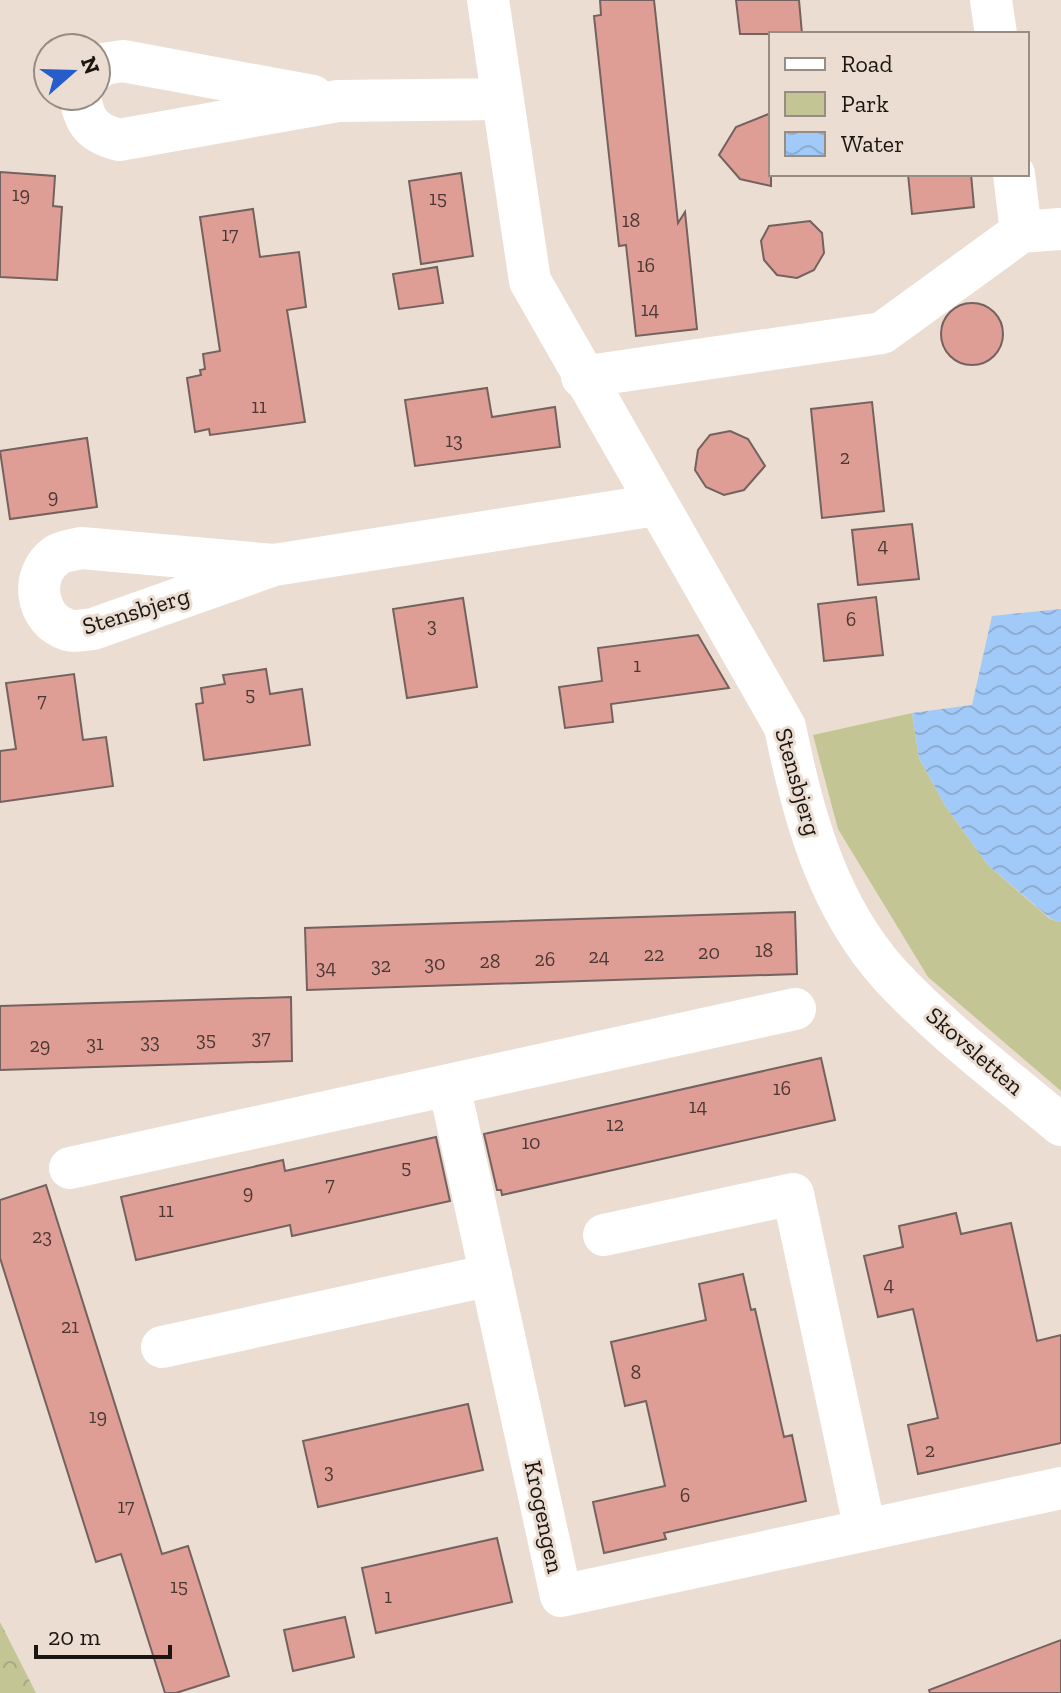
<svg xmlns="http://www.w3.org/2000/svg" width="1061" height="1693" viewBox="0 0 1061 1693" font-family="'Zilla Slab',serif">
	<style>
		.green { fill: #c3c694 }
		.park { fill: url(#park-crowns) }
		.water { fill: url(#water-waves) }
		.building { fill: #de9e95; stroke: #73625f; stroke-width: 2 }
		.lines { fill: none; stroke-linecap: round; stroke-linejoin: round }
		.street { stroke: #fff; stroke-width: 42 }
		.labels { text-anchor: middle; stroke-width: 6; stroke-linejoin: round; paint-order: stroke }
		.number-label { font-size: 20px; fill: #4c3833 }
		.street-label { font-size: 24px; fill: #1b1612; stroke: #ebddd1 }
	</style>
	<defs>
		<pattern id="park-crowns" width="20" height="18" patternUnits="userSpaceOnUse" patternTransform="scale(2)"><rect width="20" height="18" fill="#c3c694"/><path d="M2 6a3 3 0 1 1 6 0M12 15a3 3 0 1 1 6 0" fill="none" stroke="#a7a97f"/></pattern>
		<pattern id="water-waves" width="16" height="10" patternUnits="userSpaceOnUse" patternTransform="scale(2)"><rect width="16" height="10" fill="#a2caf9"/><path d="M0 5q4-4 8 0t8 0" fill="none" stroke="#8badd4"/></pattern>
	</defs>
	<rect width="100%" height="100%" fill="#ebddd1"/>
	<!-- green -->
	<path class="green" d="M912 713 919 758 946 807 988 865 1050 919 1061 922V1091L928 977 838 829 813 735Z"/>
	<!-- park -->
	<path class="park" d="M0 1622 36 1693H0Z"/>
	<!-- water -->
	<path class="water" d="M1061 609V922L1051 919 988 865 946 807 919 758 912 713 972 705 992 616Z"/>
	<!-- building -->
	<path class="building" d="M600 0H654L678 223 685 212 697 329 636 336 626 245 619 246 605 119 594 16 601 15Z
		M736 0H799L802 34H740Z
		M771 113V186L740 179 719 155 736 127Z
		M0 172 55 176 53 206 62 207 57 280 0 277Z
		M461 173 473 256 421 264 409 181Z
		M908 174H971L974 207 912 214Z
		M253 209 260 257 299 252 306 307 287 310 305 422 210 435 209 429 195 432 187 378 201 375 200 370 205 369 203 354 220 351 200 217Z
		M810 221 822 233 824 253 814 270 797 278 777 275 764 260 761 241 769 226Z
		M437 267 443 303 399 309 393 274Z
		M941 334a31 31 0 1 1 62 0a31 31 0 1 1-62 0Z
		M487 388 492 417 555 407 560 447 415 466 405 400Z
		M872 402 884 511 822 518 811 409Z
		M730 431 748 439 765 466 744 490 724 495 706 487 695 470 698 450 710 435Z
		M87 438 97 507 10 519 0 451Z
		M912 524 919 579 858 585 852 530Z
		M876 597 883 655 824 661 818 604Z
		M463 598 477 687 407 698 393 609Z
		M698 635 729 688 611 704 613 722 565 728 559 687 602 681 598 648Z
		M266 669 270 694 302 689 310 745 204 760 196 704 203 703 201 688 225 684 223 675Z
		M74 674 83 740 106 737 113 786 0 802V751L16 749 6 683Z
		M795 912 797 974 307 990 305 928Z
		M291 997 292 1061 0 1070V1006Z
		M821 1058 835 1120 502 1195 501 1190H497L484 1134Z
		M436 1137 450 1201 292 1236 290 1225 136 1260 121 1197 283 1160 285 1171Z
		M46 1185 162 1554 188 1546 229 1676 176 1693H165L121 1554 96 1562 0 1258V1200Z
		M956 1213 961 1234 1011 1223 1037 1341 1061 1335V1443L918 1474 908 1425 938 1418 913 1309 878 1317 864 1256 903 1247 899 1226Z
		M743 1274 751 1310 755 1309 784 1437 792 1435 806 1501 664 1533 666 1539 604 1553 593 1502 665 1486 646 1401 625 1406 611 1342 706 1320 699 1284Z
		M468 1404 483 1470 318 1507 303 1441Z
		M497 1538 512 1602 376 1633 362 1568Z
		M345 1617 354 1657 293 1671 284 1630Z
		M1061 1640V1693H930L929 1690Z"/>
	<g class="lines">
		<!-- street -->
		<path class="street" d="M488 0 530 281 785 727C803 816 828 907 891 976 942 1031 1004 1077 1061 1125
			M991 0 996 34
			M96 70 103 64 123 61 313 96
			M80 96C84 123 93 133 119 140L338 101 502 99
			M1014 174 1021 232
			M582 377 882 333 1021 232 1061 229
			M274 565 93 629C86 630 75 632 68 630 35 620 29 574 57 555 63 551 74 550 81 548L274 565 656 505
			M449 1085 561 1596 1061 1488
			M70 1168 795 1009
			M604 1235 793 1194 865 1530
			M162 1347 491 1275"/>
	</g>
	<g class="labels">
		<!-- number labels -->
		<g class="number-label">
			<text x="21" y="201">19</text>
			<text x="438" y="205">15</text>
			<text x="631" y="227">18</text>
			<text x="230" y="241">17</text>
			<text x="646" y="272">16</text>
			<text x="650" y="316">14</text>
			<text x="259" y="413">11</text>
			<text x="454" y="447">13</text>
			<text x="845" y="464">2</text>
			<text x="53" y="503">9</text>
			<text x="883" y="552">4</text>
			<text x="851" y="626">6</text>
			<text x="432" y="632">3</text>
			<text x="637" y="672">1</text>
			<text x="250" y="701">5</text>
			<text x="42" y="707">7</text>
			<text x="764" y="957">18</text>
			<text x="709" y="959">20</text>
			<text x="654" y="961">22</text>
			<text x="599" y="963">24</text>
			<text x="545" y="966">26</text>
			<text x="490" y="968">28</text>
			<text x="435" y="970">30</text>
			<text x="381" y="972">32</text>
			<text x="326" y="974">34</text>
			<text x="261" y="1044">37</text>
			<text x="206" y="1046">35</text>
			<text x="150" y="1048">33</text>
			<text x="95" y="1050">31</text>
			<text x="40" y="1052">29</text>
			<text x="782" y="1095">16</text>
			<text x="698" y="1113">14</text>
			<text x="615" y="1131">12</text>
			<text x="531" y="1149">10</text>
			<text x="406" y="1174">5</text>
			<text x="330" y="1191">7</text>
			<text x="248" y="1199">9</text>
			<text x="166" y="1217">11</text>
			<text x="42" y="1243">23</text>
			<text x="889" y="1291">4</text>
			<text x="70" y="1333">21</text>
			<text x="636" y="1379">8</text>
			<text x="98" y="1423">19</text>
			<text x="930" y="1457">2</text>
			<text x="329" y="1478">3</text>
			<text x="685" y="1502">6</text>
			<text x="126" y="1513">17</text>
			<text x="179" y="1593">15</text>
			<text x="388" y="1603">1</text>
		</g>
		<!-- street labels -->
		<g class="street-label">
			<text transform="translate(136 611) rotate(-17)" y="8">Stensbjerg</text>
			<text transform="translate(798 782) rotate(74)" y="8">Stensbjerg</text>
			<text transform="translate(975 1051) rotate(41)" y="8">Skovsletten</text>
			<text transform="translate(544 1517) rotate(78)" y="8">Krogengen</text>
		</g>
	</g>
	<!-- legend -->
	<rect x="769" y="32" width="260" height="144" fill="#ebddd1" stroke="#988d85" stroke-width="2"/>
	<rect x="785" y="58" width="40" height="12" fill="#ffffff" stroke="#988d85" stroke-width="2"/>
	<text x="841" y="72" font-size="24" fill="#1b1612">Road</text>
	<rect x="785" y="92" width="40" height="24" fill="#c3c694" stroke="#988d85" stroke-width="2"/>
	<text x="841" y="112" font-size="24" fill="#1b1612">Park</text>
	<rect x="785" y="132" width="40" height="24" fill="url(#water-waves)" stroke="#988d85" stroke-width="2"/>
	<text x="841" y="152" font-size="24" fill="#1b1612">Water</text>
	<!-- north arrow -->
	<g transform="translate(72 72) rotate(70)"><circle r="38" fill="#ebddd1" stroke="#988d85" stroke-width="2"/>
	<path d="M0-6L14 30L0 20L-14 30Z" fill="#275dca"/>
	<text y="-12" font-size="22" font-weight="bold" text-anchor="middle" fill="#1b1612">N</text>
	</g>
	<!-- scale -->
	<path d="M36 1645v12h134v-12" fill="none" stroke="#1b1612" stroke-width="4"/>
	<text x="48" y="1645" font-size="24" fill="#1b1612" stroke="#ebddd1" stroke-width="6" paint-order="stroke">20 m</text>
</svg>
